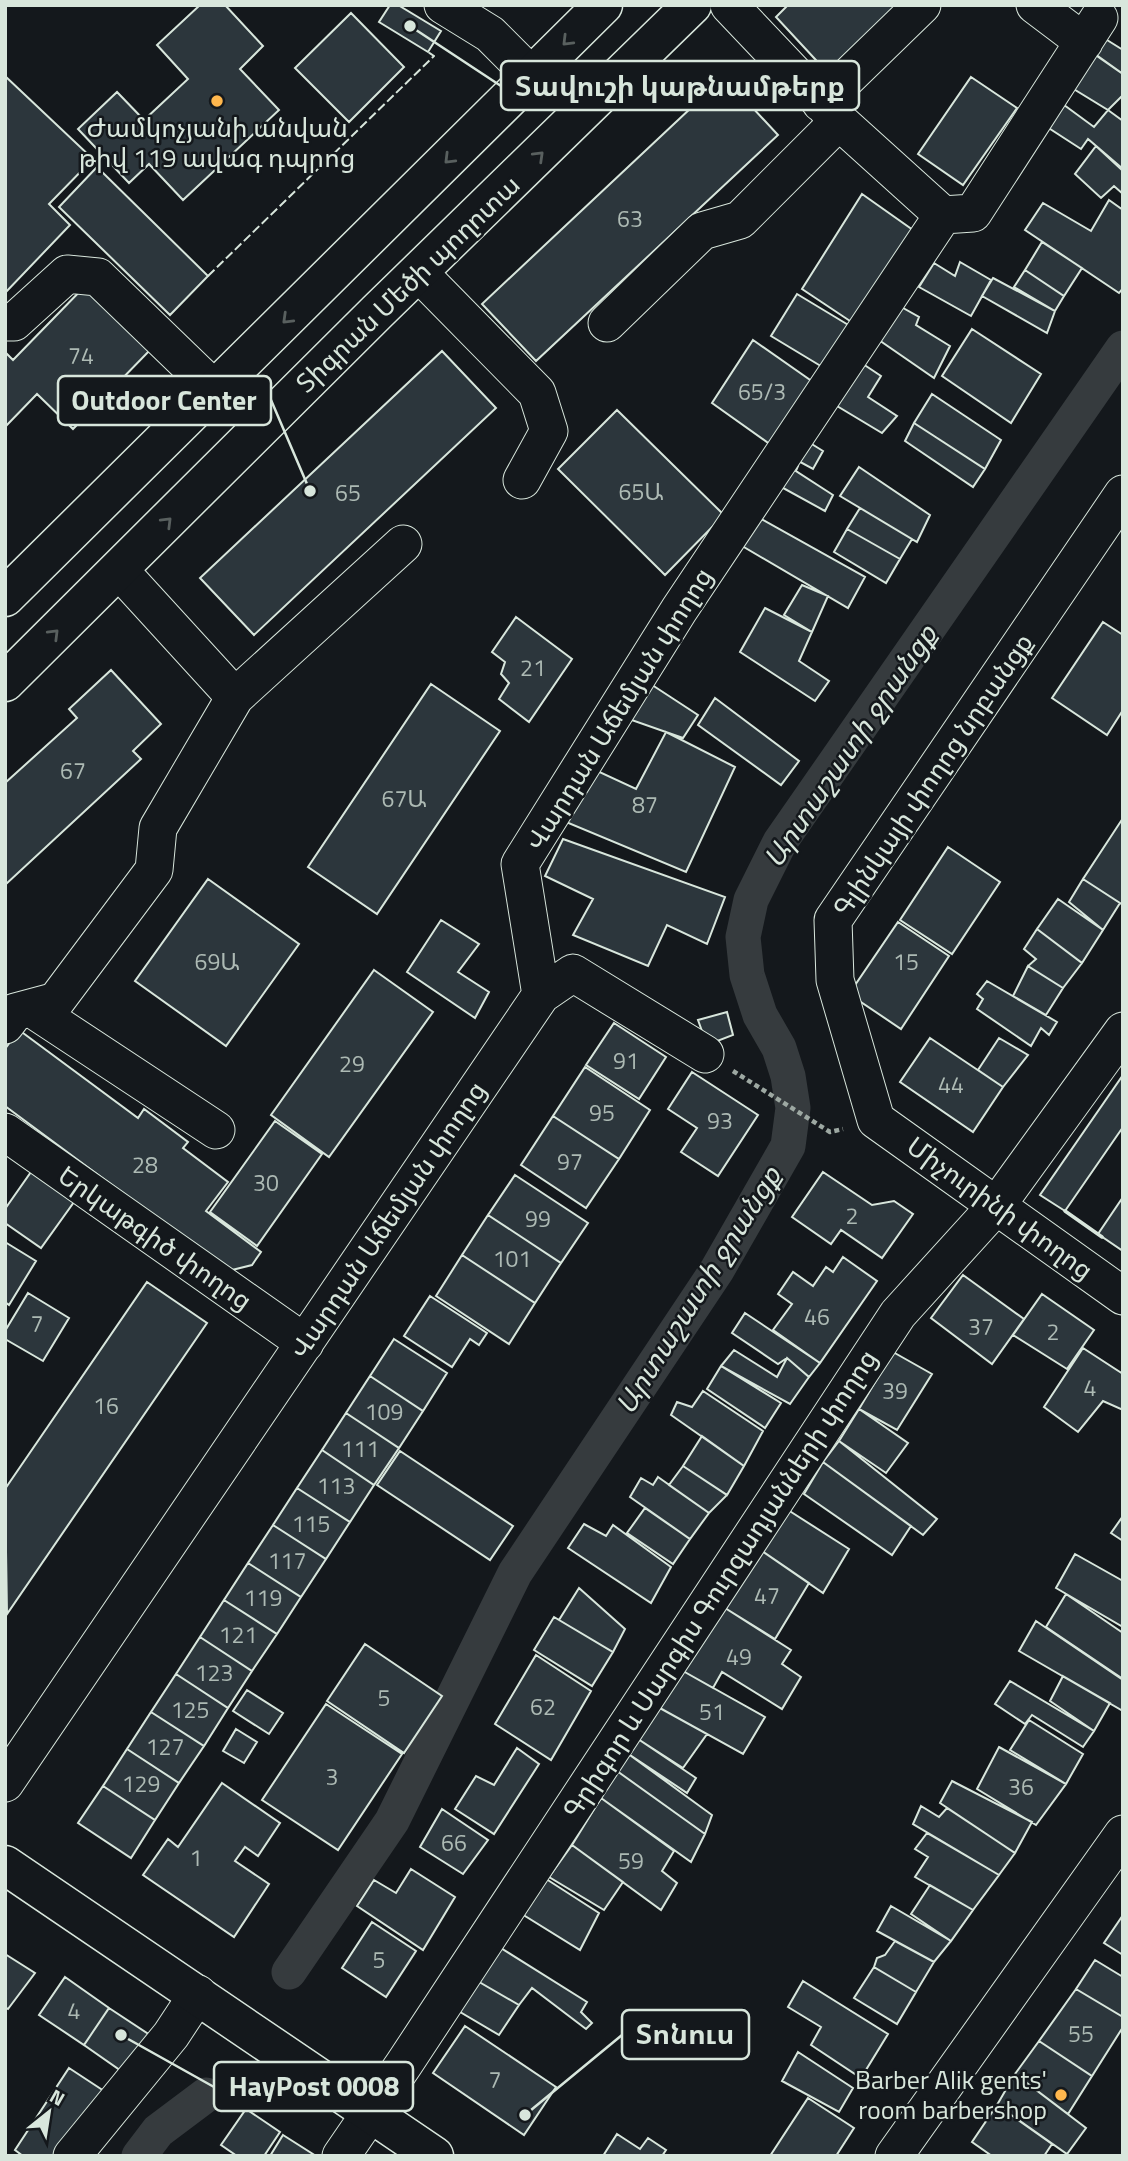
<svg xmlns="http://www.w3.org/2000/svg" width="1128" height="2161" viewBox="0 0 1128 2161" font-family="'Titillium Web','Noto Sans Armenian',sans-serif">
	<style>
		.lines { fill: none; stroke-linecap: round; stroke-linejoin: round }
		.canal { stroke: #363b3e; stroke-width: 35 }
		.building { fill: #2c363c; stroke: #d8e6dc; stroke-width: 2 }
		.minor-casing { stroke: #d8e6dc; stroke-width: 39 }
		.major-casing { stroke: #d8e6dc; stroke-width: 41 }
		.path { stroke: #9da8a2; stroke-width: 4.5; stroke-dasharray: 5 3.5; stroke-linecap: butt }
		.minor { stroke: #14181c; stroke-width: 37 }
		.major { stroke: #14181c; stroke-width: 38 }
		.fence { stroke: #d8e6dc; stroke-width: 2; stroke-dasharray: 9 3.5; stroke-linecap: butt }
		.wall { stroke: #d8e6dc; stroke-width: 3.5 }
		.oneway { stroke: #59605f }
		.poi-dot { fill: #ffb74d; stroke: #14181c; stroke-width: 2.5 }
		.labels { text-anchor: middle; stroke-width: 5; stroke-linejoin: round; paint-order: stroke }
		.number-label { font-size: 23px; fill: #adbab4 }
		.poi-label { font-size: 26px; fill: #d8e6dc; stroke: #14181c }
		.street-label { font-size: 26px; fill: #d8e6dc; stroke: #14181c }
		.water-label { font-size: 28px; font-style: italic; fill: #d8e6dc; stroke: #14181c }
		.leader { fill: none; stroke: #d8e6dc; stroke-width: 2.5 }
		.callout-dot { fill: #d8e6dc; stroke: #14181c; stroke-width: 2.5 }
		.callout { fill: #14181c; stroke: #d8e6dc; stroke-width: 2.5 }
		.callout-label { font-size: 28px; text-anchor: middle; font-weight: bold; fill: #d8e6dc }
	</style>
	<rect width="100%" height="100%" fill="#14181c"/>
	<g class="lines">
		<!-- canal -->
		<path class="canal" d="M289 1972 392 1821 515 1573 717 1270 788 1146 793 1108 788 1076 779 1048 760 1015 747 975 743 937 751 900 780 842 1123 348
			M139 2156 158 2131 206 2095"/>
	</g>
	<!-- building -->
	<path class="building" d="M200 5H225L263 46 240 69 279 110 183 200 149 164 129 183 78 129 117 92 144 120 188 79 157 45Z
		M390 5H398L441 31 428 52 379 22Z
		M788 5H897L827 72 776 17Z
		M351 13 404 67 349 122 295 68Z
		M1099 35 1123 50V74L1087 49Z
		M1095 54 1123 74V95L1108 110 1072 88Z
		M5 76 93 159 49 204 70 225 5 293Z
		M724 77 778 135 536 361 482 304Z
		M971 77 1017 108 963 185 918 154Z
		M1060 102 1094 127 1108 110 1123 121V169L1088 139 1081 149 1044 125Z
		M1096 146 1123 171V194L1114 186 1101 198 1075 174Z
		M97 167 208 276 170 315 59 207Z
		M862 194 920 235 856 325 802 289Z
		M1109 200 1123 210V288L1119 293 1025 230 1043 203 1091 231Z
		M1042 242 1082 268 1064 296 1025 270Z
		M960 262 991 280 971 316 919 287 934 263 955 276Z
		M1025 270 1064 296 1055 311 1014 287Z
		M993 278 1055 311 1047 333 982 296Z
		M88 283 153 347 73 429 37 394 5 427V352L13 360Z
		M797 294 855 329 829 371 771 336Z
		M896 304 919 317 916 325 950 346 934 378 876 338Z
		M972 329 1041 374 1011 423 942 376Z
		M753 340 813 382 771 445 712 403Z
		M442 351 496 408 254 635 200 578Z
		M854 358 881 376 868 397 897 416 882 433 827 400Z
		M932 394 1001 440 985 469 914 423Z
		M617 410 724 515 665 575 558 469Z
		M914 423 985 469 973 487 905 441Z
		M802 438 823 451 813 469 791 457Z
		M785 459 798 466 796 471 833 495 825 511 774 483Z
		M859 467 930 515 917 542 840 496Z
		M860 508 912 539 900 559 847 529Z
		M754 515 865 577 848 608 737 543Z
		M847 529 900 559 886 583 834 552Z
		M802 585 828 596 812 632 784 615Z
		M765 608 812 632 799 661 829 681 815 701 740 652Z
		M516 617 572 659 529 722 499 699 509 683 501 674 505 662 492 652Z
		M1103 622 1123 635V710L1107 735 1052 698Z
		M111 670 161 724 133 751 141 759 5 885V783L77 718 69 709Z
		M646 681 698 715 683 738 623 717Z
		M431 684 500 731 377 914 308 867Z
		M715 698 799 761 781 785 698 725Z
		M666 732 735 767 686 872 566 822 591 768 636 789Z
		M1123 818V905L1083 879Z
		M563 839 725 897 707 944 667 925 648 966 573 935 593 899 545 876Z
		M948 847 1000 882 952 954 900 920Z
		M208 879 299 944 226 1046 135 981Z
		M1083 879 1120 903 1103 930 1069 902Z
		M1058 899 1103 930 1082 963 1037 929Z
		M441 920 479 944 458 972 489 992 475 1018 407 972Z
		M898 922 949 956 901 1029 849 994Z
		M1037 929 1082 963 1063 988 1028 966 1036 959 1024 949Z
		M1028 966 1063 988 1046 1015 1013 996Z
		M374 970 433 1012 329 1157 271 1115Z
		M987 981 1057 1022 1049 1035 1041 1028 1031 1046 977 1009 983 999 977 994Z
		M727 1012 733 1035 707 1045 698 1020Z
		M614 1023 666 1057 639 1099 586 1065Z
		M19 1030 138 1118 144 1109 188 1142 183 1148 228 1182 206 1211 261 1252 252 1265 228 1271 5 1106V1049Z
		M930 1038 1003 1087 973 1132 900 1082Z
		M999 1038 1028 1055 1003 1087 978 1070Z
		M585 1067 650 1110 619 1159 553 1116Z
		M692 1072 758 1115 718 1176 681 1152 697 1128 668 1109Z
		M1123 1075V1127L1065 1211 1040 1195Z
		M553 1116 619 1159 586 1208 521 1165Z
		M275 1121 322 1154 257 1246 210 1212Z
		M31 1172 74 1202 41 1248 5 1223V1209Z
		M823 1172 872 1205 894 1201 913 1214 882 1258 841 1230 831 1244 792 1217Z
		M515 1175 588 1223 561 1263 488 1215Z
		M1123 1197V1251L1098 1234Z
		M488 1215 561 1263 535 1303 462 1255Z
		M5 1242 36 1261 9 1305 5 1302Z
		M462 1255 535 1303 509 1344 436 1296Z
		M843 1257 877 1281 820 1363 773 1330 792 1304 778 1294 793 1272 813 1286 826 1267 833 1272Z
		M963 1275 1024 1319 992 1364 931 1318Z
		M147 1282 207 1323 7 1614 5 1489Z
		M28 1293 69 1318 43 1361 5 1339V1331Z
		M1042 1294 1094 1330 1067 1369 1013 1335Z
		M430 1296 487 1333 479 1345 470 1339 452 1367 404 1336Z
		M745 1313 820 1363 809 1377 787 1358 778 1364 732 1333Z
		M394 1339 447 1373 423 1411 370 1376Z
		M1083 1348 1123 1374V1410L1103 1401 1078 1432 1044 1407Z
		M734 1350 777 1377 787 1358 809 1377 790 1404 721 1366Z
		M893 1352 932 1374 897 1430 859 1409Z
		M721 1366 781 1403 765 1428 707 1389Z
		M370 1376 423 1411 399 1448 346 1413Z
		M703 1391 763 1431 744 1466 671 1415 677 1402 692 1407Z
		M859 1409 908 1443 886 1473 839 1441Z
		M346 1413 399 1448 374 1485 322 1450Z
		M702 1436 744 1466 727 1495 683 1466Z
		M839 1441 937 1519 923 1535 823 1462Z
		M322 1450 374 1485 350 1522 297 1488Z
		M400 1451 513 1526 490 1560 377 1485Z
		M823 1462 911 1526 892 1555 804 1494Z
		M683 1466 727 1495 709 1513 669 1485Z
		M658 1477 709 1513 690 1539 630 1497 641 1478 653 1485Z
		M297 1488 350 1522 326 1559 273 1525Z
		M645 1508 690 1539 673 1564 627 1533Z
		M788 1510 849 1549 823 1593 759 1549Z
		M1123 1516V1541L1111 1533Z
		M584 1524 606 1536 613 1525 671 1567 651 1603 568 1548Z
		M273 1525 326 1559 301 1597 248 1563Z
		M759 1549 809 1583 775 1639 725 1608Z
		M1075 1554 1123 1581V1627L1056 1588Z
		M248 1563 301 1597 277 1634 224 1600Z
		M579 1588 625 1629 613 1652 559 1620Z
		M1066 1594 1123 1633V1679L1046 1627Z
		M224 1600 277 1634 252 1671 200 1637Z
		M725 1608 791 1650 782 1664 801 1677 782 1709 722 1672 713 1688 683 1671Z
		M554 1617 613 1652 592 1686 534 1650Z
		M1036 1621 1123 1680V1711L1019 1651Z
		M200 1637 252 1671 228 1708 176 1674Z
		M365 1644 442 1696 404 1753 327 1701Z
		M536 1655 591 1691 551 1760 495 1724Z
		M683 1671 765 1717 743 1754 658 1707Z
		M176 1674 228 1708 204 1746 151 1712Z
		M1063 1676 1110 1703 1094 1731 1050 1701Z
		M1010 1681 1094 1731 1083 1747 1032 1715 1025 1724 995 1704Z
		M247 1690 283 1713 269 1734 233 1711Z
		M326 1704 402 1754 338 1850 262 1800Z
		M658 1707 707 1734 683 1768 638 1739Z
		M151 1712 204 1746 179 1783 127 1749Z
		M1029 1720 1083 1754 1066 1784 1010 1750Z
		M236 1729 257 1742 244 1763 223 1751Z
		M638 1739 696 1778 687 1793 627 1753Z
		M999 1747 1066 1784 1036 1825 977 1789Z
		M517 1748 539 1764 494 1834 455 1809 476 1776 494 1785Z
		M127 1749 179 1783 155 1820 103 1786Z
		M627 1753 712 1815 705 1834 617 1771Z
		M617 1771 705 1834 691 1862 601 1798Z
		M952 1781 1032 1822 1015 1853 940 1803Z
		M222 1783 280 1823 258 1856 245 1847 235 1861 269 1884 234 1937 143 1875 168 1839 178 1847Z
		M103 1786 155 1820 131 1858 78 1823Z
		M601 1798 674 1851 662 1871 677 1883 661 1910 572 1845Z
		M921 1806 939 1817 947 1808 1015 1853 999 1875 913 1824Z
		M442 1809 488 1840 463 1874 420 1847Z
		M927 1833 999 1875 973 1910 915 1877 928 1857 915 1849Z
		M572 1845 623 1882 604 1910 549 1877Z
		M411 1869 455 1897 423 1950 357 1906 374 1880 396 1893Z
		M540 1875 599 1913 580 1950 517 1911Z
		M930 1885 973 1910 951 1941 911 1914Z
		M891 1906 951 1941 934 1962 877 1931Z
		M1123 1915V1955L1104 1943Z
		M372 1922 416 1951 386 1997 342 1968Z
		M895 1941 934 1962 916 1992 874 1967 877 1958 885 1955Z
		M496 1945 587 2002 581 2012 592 2023 586 2029 532 1988 519 2005 474 1979Z
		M5 1954 35 1973 8 2009 5 2007Z
		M1095 1960 1123 1977V2017L1076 1989Z
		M874 1967 916 1992 897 2024 854 1998Z
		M65 1977 109 2008 84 2045 39 2015Z
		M474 1979 519 2005 499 2035 455 2009Z
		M803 1981 888 2034 861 2078 811 2045 821 2027 788 2007Z
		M1076 1989 1123 2017V2027L1092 2076 1039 2041Z
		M109 2008 153 2037 127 2075 84 2045Z
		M465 2026 556 2087 524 2135 433 2073Z
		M1039 2041 1092 2076 1068 2114 1015 2074Z
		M798 2052 853 2088 839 2112 782 2081Z
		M69 2068 107 2093 65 2156H23L15 2150Z
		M1015 2074 1086 2128 1067 2154 997 2105Z
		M808 2098 854 2128 836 2156H770Z
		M997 2105 1052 2144 1044 2156H992L972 2142Z
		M246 2109 280 2132 264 2156H237L221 2145Z
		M617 2134 640 2149 648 2138 666 2150 662 2156H603Z
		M283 2135 316 2156H270Z"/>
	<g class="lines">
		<defs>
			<path id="minor" d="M443 5 490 34 532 76
				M1035 5 1084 42
				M821 103 922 5
				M943 215 973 213 1099 18
				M419 273 537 393 549 431 522 480
				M5 322H14L67 274 98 277 214 389
				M607 323 702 231 740 220 839 121
				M1123 494 833 920 835 980 876 1120 1123 1296
				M235 697 403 544
				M541 995 520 864 679 610 943 215 839 121 729 5
				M31 1008 216 1130
				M5 1025 15 1012 56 1001 154 870 158 828 235 697 119 570
				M5 1132 305 1343
				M5 1783 541 995 573 973 705 1054
				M72 2156 171 2035 198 1994
				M341 2156 404 2064 898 1314 997 1205 1123 1031
				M894 2156 1123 1834"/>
			<path id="major" d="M5 597 603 5
				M5 682 377 312 692 5
				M5 1865 434 2156"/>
		</defs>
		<!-- minor casing -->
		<use href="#minor" class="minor-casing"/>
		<!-- major casing -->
		<use href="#major" class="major-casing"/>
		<!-- path -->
		<path class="path" d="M733 1071 830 1132 843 1129"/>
		<!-- minor -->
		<use href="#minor" class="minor"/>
		<!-- major -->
		<use href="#major" class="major"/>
		<!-- fence -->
		<path class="fence" d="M208 276 434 56 428 52"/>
		<!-- wall -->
		<path class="wall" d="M1065 1211 1102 1237"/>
	</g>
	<!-- one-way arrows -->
	<defs><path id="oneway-chevron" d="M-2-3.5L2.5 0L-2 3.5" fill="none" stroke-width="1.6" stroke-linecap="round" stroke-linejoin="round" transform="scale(1.75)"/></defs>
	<g class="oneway">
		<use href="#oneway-chevron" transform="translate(567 41) rotate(135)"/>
		<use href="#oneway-chevron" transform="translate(539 156) rotate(-44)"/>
		<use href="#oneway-chevron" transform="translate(449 159) rotate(135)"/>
		<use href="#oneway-chevron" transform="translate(287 319) rotate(136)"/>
		<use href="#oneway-chevron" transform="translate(167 522) rotate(-45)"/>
		<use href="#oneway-chevron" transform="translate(54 634) rotate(-45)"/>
	</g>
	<!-- markers -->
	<g class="poi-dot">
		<circle cx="217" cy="101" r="7"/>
		<circle cx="1061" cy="2095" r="7"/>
	</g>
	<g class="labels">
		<!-- number labels -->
		<g class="number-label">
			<text x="630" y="227">63</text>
			<text x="81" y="364">74</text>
			<text x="762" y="400">65/3</text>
			<text x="641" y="500">65Ա</text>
			<text x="348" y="501">65</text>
			<text x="533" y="676">21</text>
			<text x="73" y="779">67</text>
			<text x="404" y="807">67Ա</text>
			<text x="645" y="813">87</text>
			<text x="217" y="970">69Ա</text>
			<text x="906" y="970">15</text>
			<text x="626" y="1069">91</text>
			<text x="352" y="1072">29</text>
			<text x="951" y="1093">44</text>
			<text x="602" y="1121">95</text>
			<text x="720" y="1129">93</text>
			<text x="570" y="1170">97</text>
			<text x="145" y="1173">28</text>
			<text x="266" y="1191">30</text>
			<text x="852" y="1224">2</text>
			<text x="538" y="1227">99</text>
			<text x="512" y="1267">101</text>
			<text x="817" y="1325">46</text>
			<text x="37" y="1332">7</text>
			<text x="981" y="1335">37</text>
			<text x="1053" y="1340">2</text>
			<text x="1090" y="1396">4</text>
			<text x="895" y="1399">39</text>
			<text x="106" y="1414">16</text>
			<text x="384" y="1420">109</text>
			<text x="360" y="1457">111</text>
			<text x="336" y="1494">113</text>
			<text x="311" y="1532">115</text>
			<text x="287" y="1569">117</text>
			<text x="767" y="1604">47</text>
			<text x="263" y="1606">119</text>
			<text x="238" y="1643">121</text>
			<text x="739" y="1665">49</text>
			<text x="214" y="1681">123</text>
			<text x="384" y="1706">5</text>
			<text x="543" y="1715">62</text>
			<text x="190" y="1718">125</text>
			<text x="712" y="1720">51</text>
			<text x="165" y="1755">127</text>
			<text x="332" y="1785">3</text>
			<text x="141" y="1792">129</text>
			<text x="1021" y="1795">36</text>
			<text x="454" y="1851">66</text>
			<text x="196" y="1866">1</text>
			<text x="631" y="1869">59</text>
			<text x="379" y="1968">5</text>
			<text x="74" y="2019">4</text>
			<text x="1081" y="2042">55</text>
			<text x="495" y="2088">7</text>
		</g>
		<!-- poi labels -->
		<g class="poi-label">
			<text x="217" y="137">Ժամկոչյանի անվան<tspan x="217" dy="30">թիվ 119 ավագ դպրոց</tspan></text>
			<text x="1047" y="2089" text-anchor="end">Barber Alik gents'<tspan x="1047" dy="30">room barbershop</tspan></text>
		</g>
		<!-- street labels -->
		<g class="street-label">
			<text transform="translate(408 284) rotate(-44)" y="9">Տիգրան Մեծի պողոտա</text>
			<text transform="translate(619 709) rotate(-58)" y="9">Վարդան Աճեմյան փողոց</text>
			<text transform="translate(933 775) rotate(-56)" y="9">Գլինկայի փողոց նրբանցք</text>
			<text transform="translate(1000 1208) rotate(36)" y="9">Միչուրինի փողոց</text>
			<text transform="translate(388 1220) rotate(-56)" y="9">Վարդան Աճեմյան փողոց</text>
			<text transform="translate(155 1238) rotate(35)" y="9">Երկաթգիծ փողոց</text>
			<text transform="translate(720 1584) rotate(-57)" y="9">Գրիգոր և Սարգիս Գուրզադյանների փողոց</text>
		</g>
		<!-- water labels -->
		<g class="water-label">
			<text transform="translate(850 746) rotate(-56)" y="10">Արտաշատի ջրանցք</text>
			<text transform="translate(698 1290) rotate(-58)" y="10">Արտաշատի ջրանցք</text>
		</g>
	</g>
	<!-- callouts -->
	<path class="leader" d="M410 26L501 86M310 491L271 400M525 2115L622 2035M121 2035L214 2087"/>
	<g class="callout-dot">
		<circle cx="410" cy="26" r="7"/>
		<circle cx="310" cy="491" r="7"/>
		<circle cx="525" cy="2115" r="7"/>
		<circle cx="121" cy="2035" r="7"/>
	</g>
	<g class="callout">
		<rect x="501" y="61" width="358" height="49" rx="7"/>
		<rect x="58" y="376" width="213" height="49" rx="7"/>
		<rect x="622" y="2010" width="127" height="49" rx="7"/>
		<rect x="214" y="2062" width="199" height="49" rx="7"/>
	</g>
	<g class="callout-label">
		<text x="680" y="96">Տավուշի կաթնամթերք</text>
		<text x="164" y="410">Outdoor Center</text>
		<text x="685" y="2044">Տոնուս</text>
		<text x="314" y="2096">HayPost 0008</text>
	</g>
	<!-- border -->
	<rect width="1128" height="2161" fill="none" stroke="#d8e6dc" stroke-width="14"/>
	<!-- north arrow -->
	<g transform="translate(49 2112) rotate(30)" stroke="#14181c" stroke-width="5" paint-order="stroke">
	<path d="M0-5L12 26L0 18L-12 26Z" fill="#d8e6dc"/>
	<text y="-10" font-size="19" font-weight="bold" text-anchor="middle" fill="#d8e6dc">N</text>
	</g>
</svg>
